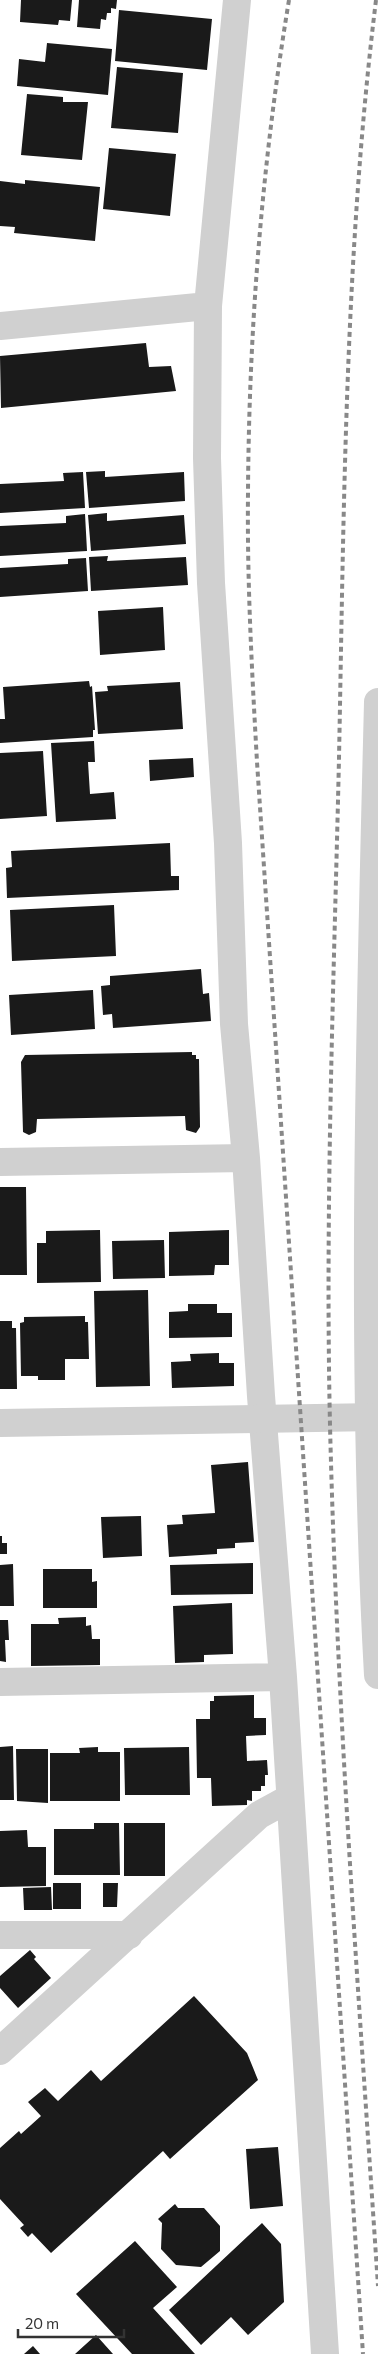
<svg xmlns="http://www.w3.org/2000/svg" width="378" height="2354" viewBox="0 0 378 2354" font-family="Commissioner,sans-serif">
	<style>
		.building { fill: #1a1a1a }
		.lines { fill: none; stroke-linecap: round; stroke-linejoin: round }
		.minor { stroke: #d0d0d0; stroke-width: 28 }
		.tertiary { stroke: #d0d0d0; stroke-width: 28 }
		.rail { stroke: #888; stroke-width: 4; stroke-dasharray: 5 4; stroke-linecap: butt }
	</style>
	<rect width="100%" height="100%" fill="#fff"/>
	<!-- building -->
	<path class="building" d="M21 0H72L70 21 59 20 58 25 20 22Z
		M79 0H117L116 9 111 8V13H107L106 20 101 19 100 29 77 27Z
		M119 10 212 19 207 70 115 61Z
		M47 43 112 49 108 95 17 86 19 59 45 62Z
		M117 67 183 73 178 133 111 128Z
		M27 94 63 97V102H88L82 160 21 155Z
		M109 148 176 154 170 216 103 209Z
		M25 180 100 187 95 241 14 233 15 227 0 226V181L25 184Z
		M146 343 149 367 171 366 176 391 1 408 0 356Z
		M105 471V477L184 472 185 501 89 508 86 472Z
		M83 472 85 508 0 513V484L64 481 63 473Z
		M107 513V521L184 515 186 544 91 551 88 515Z
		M85 514 87 551 0 556V526L66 523V516Z
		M108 556 107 561 186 557 188 585 91 591 89 557Z
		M86 558 88 591 0 597V568L68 564V559Z
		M163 607 165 650 100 655 98 611Z
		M89 681 90 687 92 686 95 730H93V737L0 743V719H5L3 687Z
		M180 682 183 729 98 734 95 692 108 691 107 686Z
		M94 741 95 762H88L90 794 114 792 116 819 56 822 51 743Z
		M43 751 47 816 0 819V753Z
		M193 758 194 777 150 781 149 760Z
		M170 843 171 876H179V890L7 898 6 868 12 867 11 851Z
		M114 905 116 956 12 961 10 910Z
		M201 969 203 994 209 993 211 1021 113 1028 112 1014 103 1015 101 986 110 985V976Z
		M93 990 95 1029 11 1035 9 995Z
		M192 1052V1055H196V1059H199L200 1127 196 1133 186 1130 185 1116 37 1119 36 1132 29 1135 23 1132 21 1062 25 1055Z
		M0 1187H26L27 1275H0Z
		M100 1230 101 1282 37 1283V1243H46V1231Z
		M229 1230V1265H215L214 1275 169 1276V1232Z
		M164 1240 165 1278 113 1279 112 1241Z
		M148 1290 150 1386 96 1387 94 1291Z
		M188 1304H217V1313H232V1337L169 1338V1312L188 1311Z
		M85 1316V1322H88L89 1359H65V1380H38V1376H21L20 1323 24 1322V1317Z
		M0 1321H12V1328H16L17 1389H0Z
		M219 1353V1363H234V1386L172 1388 171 1362 191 1361 190 1354Z
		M248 1462 254 1542 235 1543V1548L217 1549V1554L169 1557 167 1525 183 1524 182 1515 215 1513 211 1465Z
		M141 1516 142 1556 103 1558 101 1517Z
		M0 1536H2V1543H7V1554H0Z
		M253 1563V1594L171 1595 170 1565Z
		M13 1564 14 1606H0V1565Z
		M43 1569H92V1582L97 1581V1608H43Z
		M232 1603 233 1654 204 1655V1662L175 1663 173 1606Z
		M86 1617V1626L91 1625 92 1639H100V1665L31 1666V1624H59L58 1618Z
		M0 1620H8L9 1640H5L6 1662 0 1661Z
		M254 1695V1718H266V1735L246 1736 247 1761 267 1760 268 1775H265V1786H261V1791H252V1801L247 1800V1805L212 1806 211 1778H197L196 1719H210V1701H214V1696Z
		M13 1746 14 1800H0V1747Z
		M98 1747V1752H120V1801H50V1753H80L79 1748Z
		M189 1747 190 1795H125L124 1748Z
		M16 1749H48V1803L17 1801Z
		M94 1823H119L120 1875H54V1829H94Z
		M124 1823H165V1876H124Z
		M27 1830 28 1847H46V1886L0 1887V1831Z
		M53 1883H81V1909H53Z
		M103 1883H118L117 1907H103Z
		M51 1887 52 1910H24L23 1888Z
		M30 1950 36 1957 34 1959 51 1978 18 2008 0 1988V1976Z
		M194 1996 247 2053 258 2080 170 2159 163 2151 51 2253 32 2233 28 2237 20 2228 24 2225 0 2199V2148L19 2131 21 2134 41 2116 28 2102 45 2088 58 2101 91 2070 101 2081Z
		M278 2147 283 2206 250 2209 246 2149Z
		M175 2204 178 2208H204L220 2226V2251L201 2267 176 2265 161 2249 162 2223 158 2219Z
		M262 2223 281 2244 284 2302 248 2335 231 2317 201 2345 169 2310Z
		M135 2241 177 2287 153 2308 195 2354H132L76 2294Z
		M96 2335 113 2354H75Z
		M33 2346 40 2354H24Z"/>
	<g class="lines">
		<!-- minor -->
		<path class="minor" d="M237 0 208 306 207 458 211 583 228 843 234 1024 246 1158 261 1396 283 1677 325 2354
			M0 326 208 306
			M378 702C370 1026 360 1351 378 1675
			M0 1162 246 1158
			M0 1682 283 1677
			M0 1935H129
			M0 2051 259 1815 290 1798"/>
		<!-- tertiary -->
		<path class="tertiary" d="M0 1423 378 1417"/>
		<!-- rail -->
		<path class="rail" d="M289 0C262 163 249 328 248 493 247 583 252 672 257 762L363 2354
			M376 0C345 252 344 505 339 758 334 980 325 1203 330 1425 337 1713 359 1999 378 2286"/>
	</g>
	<!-- scale -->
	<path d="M18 2329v8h106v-8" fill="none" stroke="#333333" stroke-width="2.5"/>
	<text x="25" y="2329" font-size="15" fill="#333333" stroke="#ffffff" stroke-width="4" paint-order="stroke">20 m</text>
</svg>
